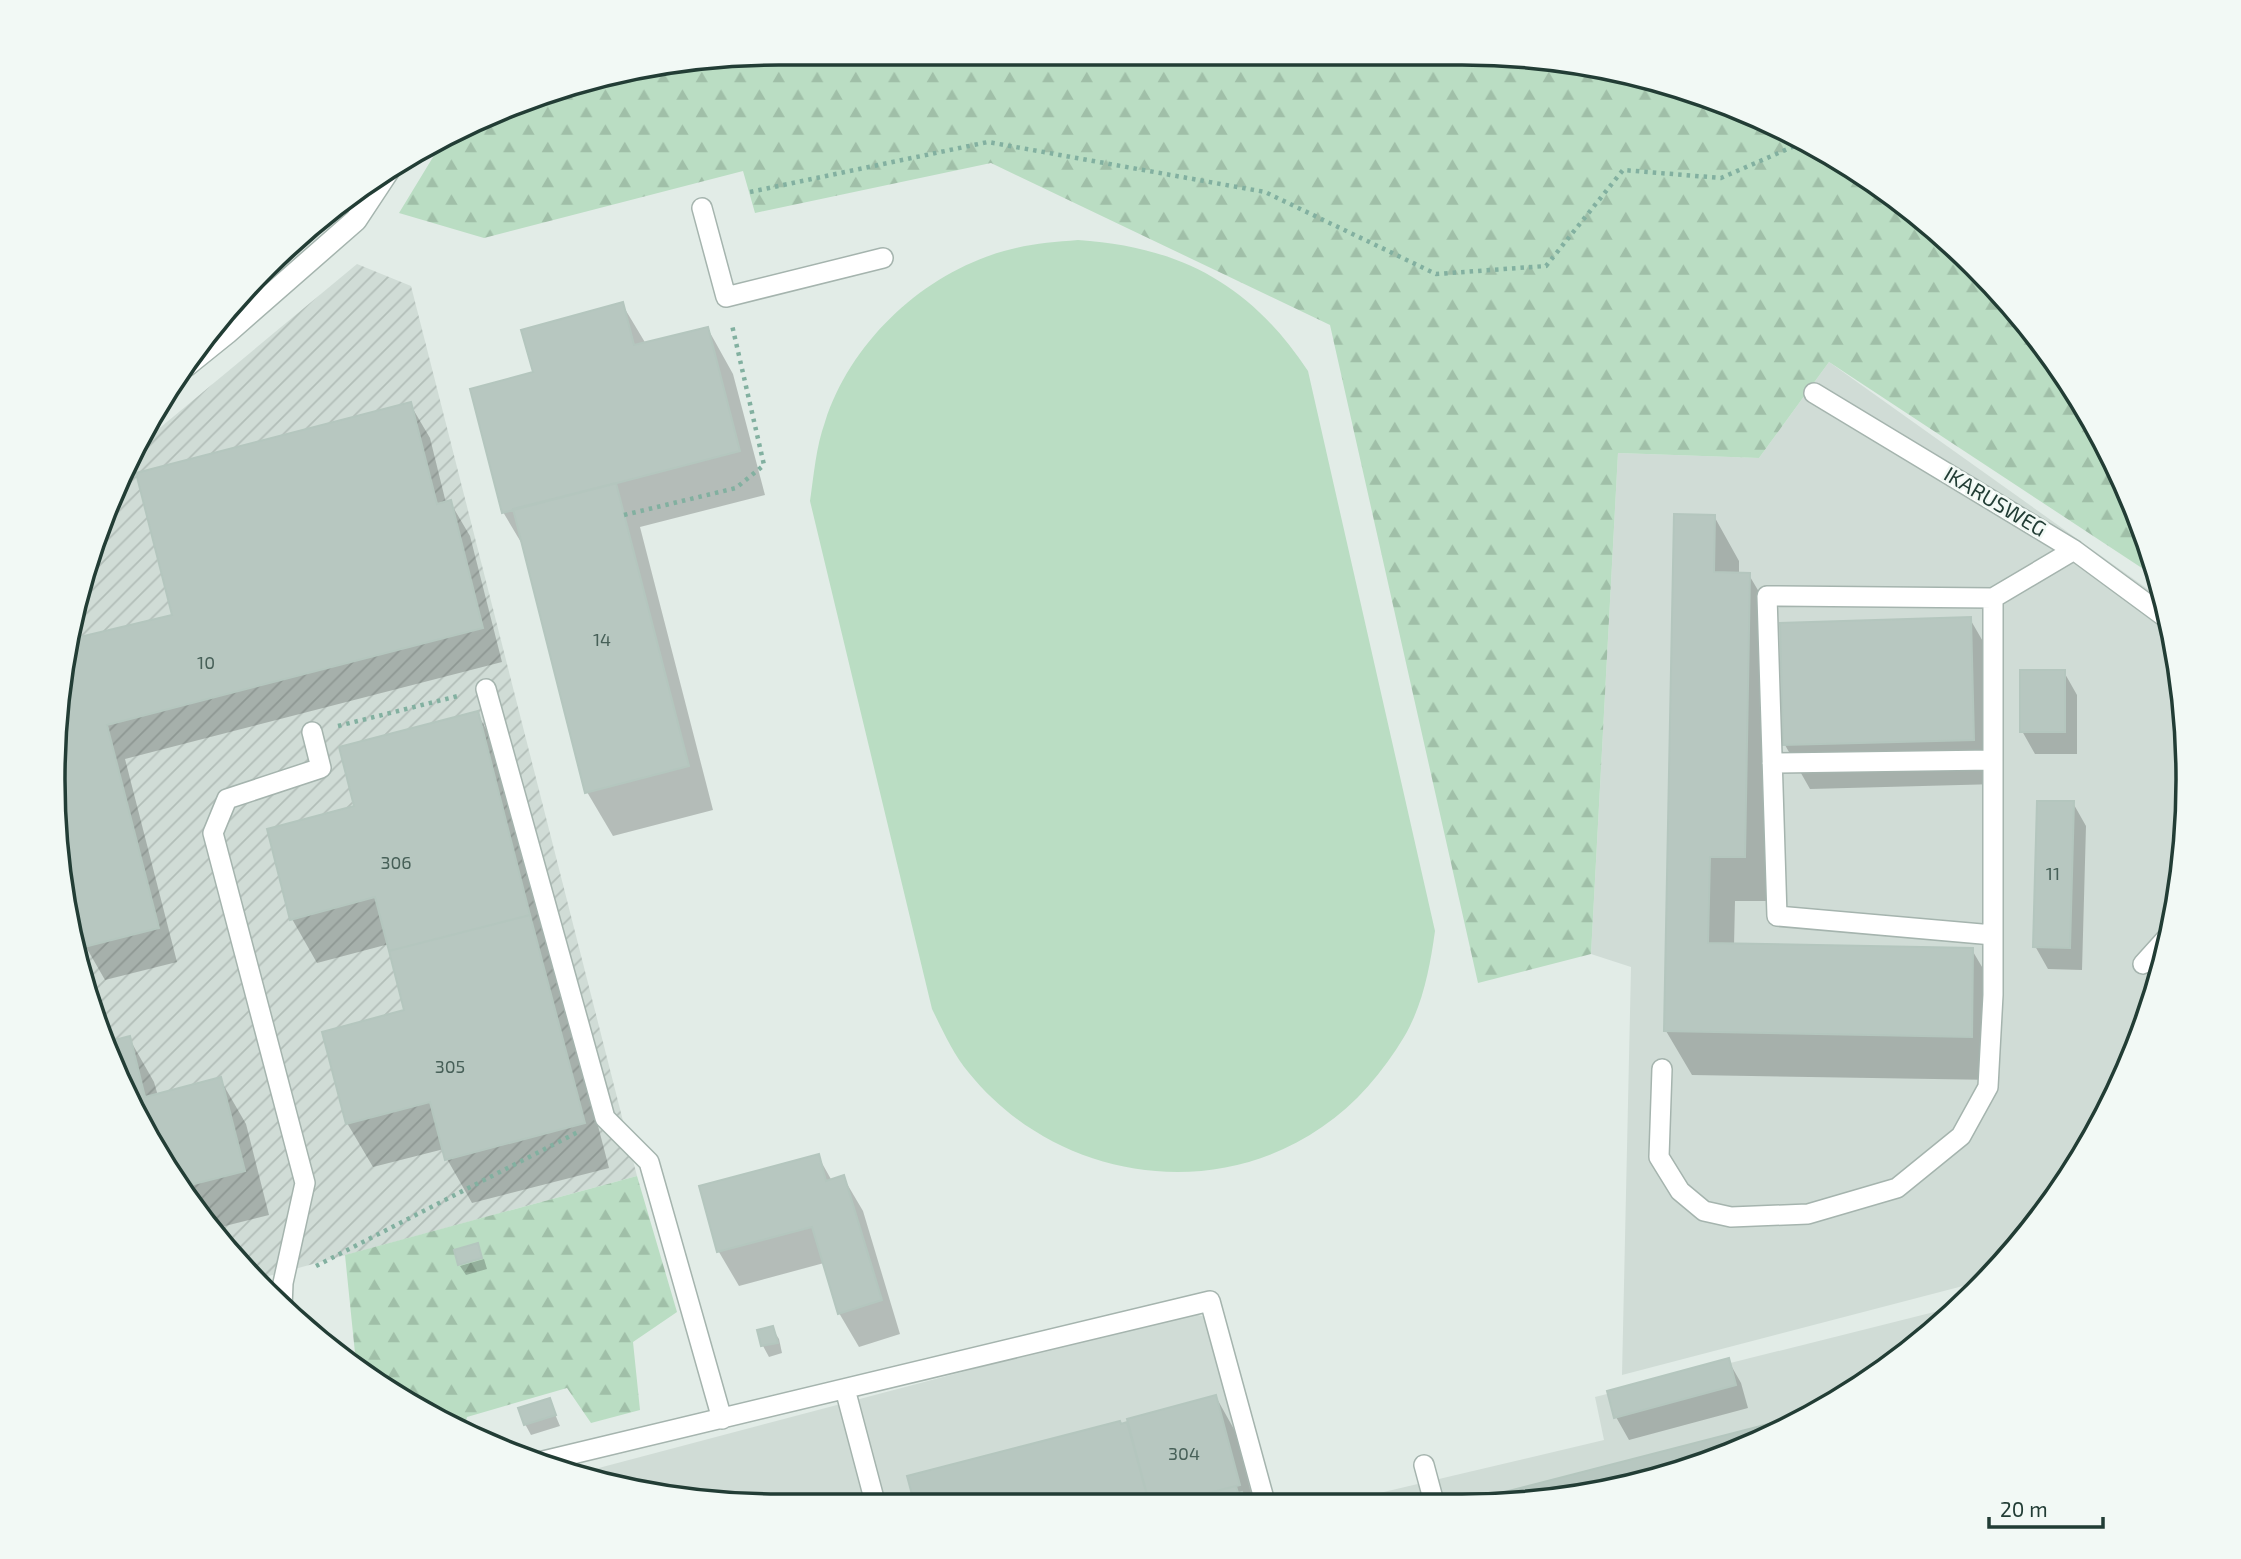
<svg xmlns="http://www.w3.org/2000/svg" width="2241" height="1559" viewBox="0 0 2241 1559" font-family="'Exo 2',sans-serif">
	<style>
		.built { fill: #d0dcd6 }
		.industrial { fill: url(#industrial-furrows) }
		.green { fill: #baddc3 }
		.forest { fill: url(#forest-firs) }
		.shadow { fill: #0003 }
		.building { fill: #b7c7c0; stroke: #b4c6be; stroke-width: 2 }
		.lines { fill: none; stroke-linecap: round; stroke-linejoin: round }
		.service-casing { stroke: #a5b4ae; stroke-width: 22 }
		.minor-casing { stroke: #a5b4ae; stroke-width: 24 }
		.path { stroke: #82b0a0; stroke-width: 4.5; stroke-dasharray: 3.5 5; stroke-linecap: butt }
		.service { stroke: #fff; stroke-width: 19 }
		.minor { stroke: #fff; stroke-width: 21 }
		.labels { text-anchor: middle; stroke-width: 5; stroke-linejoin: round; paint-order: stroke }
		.number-label { font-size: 18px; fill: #476058 }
		.street-label { font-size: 21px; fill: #223d35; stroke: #f2f9f5 }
		.rim { fill: none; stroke: #223d35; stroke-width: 3.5 }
	</style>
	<defs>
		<pattern id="industrial-furrows" width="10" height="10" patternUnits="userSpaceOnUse" patternTransform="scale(1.75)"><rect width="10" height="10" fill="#d0dcd6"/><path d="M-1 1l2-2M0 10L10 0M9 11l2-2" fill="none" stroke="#b2beb8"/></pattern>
		<pattern id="forest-firs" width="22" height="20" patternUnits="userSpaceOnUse" patternTransform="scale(1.75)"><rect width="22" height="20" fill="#baddc3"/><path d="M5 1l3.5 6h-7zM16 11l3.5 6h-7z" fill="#a0bfa8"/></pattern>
	</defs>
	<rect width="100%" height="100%" fill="#e2ece7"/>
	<!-- built -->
	<path class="built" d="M1829 362 2163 600 2175 638 2188 780 2174 922 2133 1058 2066 1184 1986 1280 1622 1375 1631 967 1591 954 1618 453 1759 458Z
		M1962 1305 1904 1357 1783 1431 1603 1493 1462 1506H1338L1337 1503 1604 1440 1595 1397Z
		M1189 1312 1205 1317 1210 1330 1254 1506H780L637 1492 576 1474Z"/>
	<!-- industrial -->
	<path class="industrial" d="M357 264 411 286 637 1176 254 1280 175 1184 128 1101 66 921 53 780 59 685 108 501 132 451Z"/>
	<!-- green -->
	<path class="green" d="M1078 240C1181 247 1250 284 1308 371L1435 931C1430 967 1423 1005 1404 1037 1383 1072 1356 1104 1322 1127 1210 1205 1054 1178 969 1073 953 1054 943 1031 932 1009L810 501C814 474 816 447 825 422 851 341 923 274 1004 251 1028 244 1053 242 1078 240Z"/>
	<!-- forest -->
	<path class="forest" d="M779 53H1462L1603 66 1696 91 1825 150 1976 266 2066 376 2133 502 2157 578 1829 362 1759 458 1618 453 1591 954 1478 983 1330 325 991 163 755 213 743 171 484 238 399 213 444 139 501 108 591 77Z
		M637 1176 677 1312 633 1342 640 1410 591 1423 567 1388 467 1417 464 1431 375 1384 350 1363 355 1353 345 1255Z"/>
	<!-- shadow -->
	<path class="shadow" d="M622 304 646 344 708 329 733 374 765 495 640 527 713 810 613 836 587 792 525 549 503 512 535 373Z
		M410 404 430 438 446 503 450 502 470 536 502 662 125 759 177 962 105 980 86 947 58 840 53 780 59 685 75 623 81 640 174 616Z
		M1676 516H1714L1739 561V574L1749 575 1775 619 1769 901H1735L1734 946 1972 950 1998 994 1996 1080 1692 1075 1666 1031Z
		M1970 619 1996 664 1998 784 1810 789 1785 745Z
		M2064 672 2077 695V754H2035L2022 731Z
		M477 713 502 757 609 1168 472 1203 447 1159 444 1149 373 1167 347 1123 407 1012 389 944 317 963 292 919 356 808Z
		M2073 803 2086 826 2082 970 2048 969 2035 946Z
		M129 1038 154 1082 158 1096 220 1079 246 1124 269 1215 213 1229 175 1184 128 1101 108 1043Z
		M818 1156 832 1181 843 1177 863 1211 900 1334 859 1347 839 1313 824 1263 739 1286 719 1252 701 1188Z
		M484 1259 487 1269 466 1275 460 1266Z
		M772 1328 779 1339 782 1353 769 1357 763 1346 759 1331Z
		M1728 1360 1741 1383 1748 1408 1629 1440 1616 1417Z
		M1216 1397 1235 1431 1255 1506H916L909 1477 1127 1424 1131 1431Z
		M549 1400 560 1426 531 1435 525 1424Z
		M1810 1415 1783 1431 1603 1493 1465 1506 1464 1504Z"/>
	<!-- building -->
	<path class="building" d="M623 302 634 345 708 327 740 451 502 513 470 389 533 372 521 330Z
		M411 402 437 504 451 500 483 628 107 725 159 928 84 947 60 851 53 780 59 685 71 639 172 615 136 473Z
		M616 483 689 766 585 793 513 509Z
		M1674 514 1715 515 1714 572 1750 573 1745 857H1710L1708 943 1973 948 1972 1037 1664 1031Z
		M1971 617 1974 740 1783 745 1780 623Z
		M2020 670H2065V732H2020Z
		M478 711 530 915 389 951 375 897 290 920 267 829 354 806 339 747Z
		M2037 801H2074L2070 948 2033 947Z
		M530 915 585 1123 445 1160 430 1102 346 1124 322 1032 404 1010 389 951Z
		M130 1036 145 1097 221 1077 245 1171 178 1188 128 1101 107 1042Z
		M819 1154 826 1181 844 1175 882 1300 838 1314 812 1227 717 1252 699 1186Z
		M478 1243 482 1258 458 1265 454 1250Z
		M773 1326 778 1343 761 1346 757 1330Z
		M1913 1347 1904 1357 1890 1365 1888 1354Z
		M1729 1358 1736 1385 1614 1418 1607 1391Z
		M1216 1395 1240 1485 1158 1506H1150L1127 1419Z
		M550 1398 556 1415 524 1425 518 1408Z
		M1815 1412 1783 1431 1603 1493 1463 1506 1462 1503Z
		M1120 1421 1121 1424 1127 1422 1149 1503 1142 1504V1506H915L907 1476Z
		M1236 1486 1238 1493 1242 1492 1246 1506H1158Z
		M832 1496 835 1506H790Z"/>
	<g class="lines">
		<defs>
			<path id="service" d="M702 208 726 297 883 258
				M1814 393 2074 550 2169 620
				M486 689 605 1118 649 1162 722 1419
				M1772 763 1993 760
				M1993 935 1777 916 1767 596 1993 598
				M2143 964 2171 933
				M1662 1069 1659 1157 1680 1191 1704 1211 1731 1217 1808 1214 1897 1188 1961 1136 1988 1087 1993 995V598L2074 550
				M282 1307 283 1283 305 1183 213 833 227 799 321 768 312 732
				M845 1389 876 1506
				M539 1462 1210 1301 1266 1506
				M1424 1465 1435 1506"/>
			<path id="minor" d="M186 366 227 333 356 220 391 167"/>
		</defs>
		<!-- service casing -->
		<use href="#service" class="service-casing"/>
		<!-- minor casing -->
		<use href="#minor" class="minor-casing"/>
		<!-- path -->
		<path class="path" d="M750 192 988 142 1265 192 1436 274 1546 266 1623 170 1721 178 1806 141
			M624 515 736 488 764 465 732 325
			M338 726 458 696
			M316 1266 580 1131"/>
		<!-- service -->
		<use href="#service" class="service"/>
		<!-- minor -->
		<use href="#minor" class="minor"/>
	</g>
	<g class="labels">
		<!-- number labels -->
		<g class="number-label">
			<text x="602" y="646">14</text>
			<text x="206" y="669">10</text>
			<text x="396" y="869">306</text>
			<text x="2053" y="880">11</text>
			<text x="450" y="1073">305</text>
			<text x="1184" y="1460">304</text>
		</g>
		<!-- street labels -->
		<g class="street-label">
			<text transform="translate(1995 502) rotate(31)" y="7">IKARUSWEG</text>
		</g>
	</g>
	<!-- crop -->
	<path d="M0 0H2241V1559H0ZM779 65H1462A714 714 0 0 1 2176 779V780A714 714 0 0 1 1462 1494H779A714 714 0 0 1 65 780V779A714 714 0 0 1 779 65Z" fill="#f2f9f5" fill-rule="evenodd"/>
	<path class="rim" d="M779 65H1462A714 714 0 0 1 2176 779V780A714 714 0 0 1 1462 1494H779A714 714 0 0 1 65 780V779A714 714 0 0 1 779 65Z"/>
	<!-- scale -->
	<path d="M1989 1517v10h114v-10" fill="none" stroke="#223d35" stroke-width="3.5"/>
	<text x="2000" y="1517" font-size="21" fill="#223d35" stroke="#f2f9f5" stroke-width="5" paint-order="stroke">20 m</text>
</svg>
